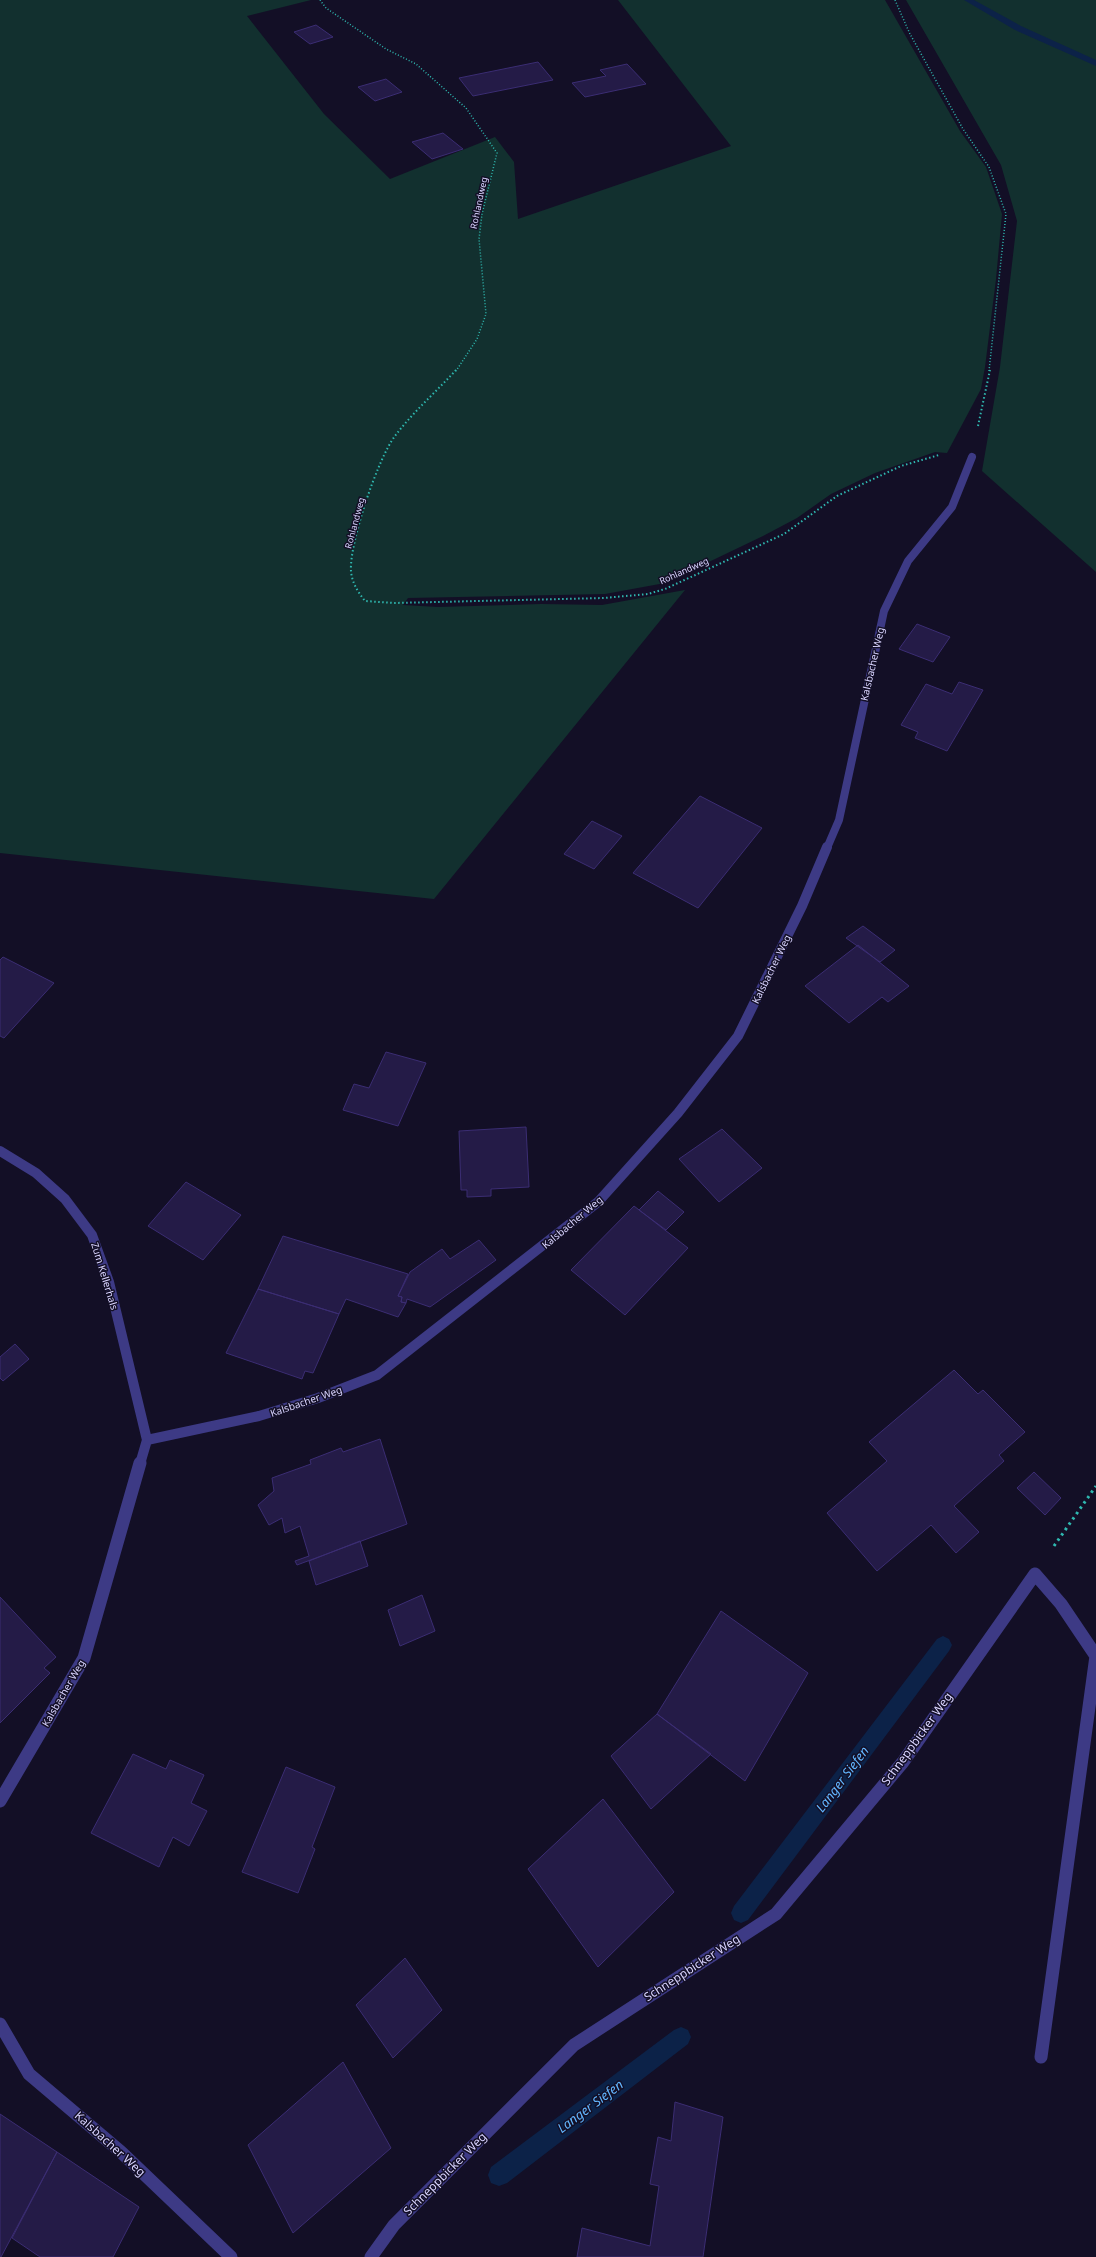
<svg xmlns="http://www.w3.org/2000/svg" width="1096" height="2257" viewBox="0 0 1096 2257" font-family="'Noto Sans',sans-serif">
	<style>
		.green { fill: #12302f }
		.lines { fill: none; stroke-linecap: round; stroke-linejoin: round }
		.stream { fill: #0c2248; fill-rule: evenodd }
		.building { fill: #241b47; stroke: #3b2d73 }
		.path-far2 { stroke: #2fb8b0; stroke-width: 1.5; stroke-dasharray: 1 2; stroke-linecap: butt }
		.path-far1 { stroke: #2fb8b0; stroke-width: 2; stroke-dasharray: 1.5 2.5; stroke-linecap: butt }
		.path { stroke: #2fb8b0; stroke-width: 3; stroke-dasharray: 2.5 4; stroke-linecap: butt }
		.street-far2 { stroke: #3d3a85; stroke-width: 8 }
		.street-far1 { stroke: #3d3a85; stroke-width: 10 }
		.street { stroke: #3d3a85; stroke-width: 13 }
		.labels { text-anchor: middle; stroke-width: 3; stroke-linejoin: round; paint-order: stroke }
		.far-street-label { font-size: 9px; fill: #d9d4ff; stroke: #130f26 }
		.street-label { font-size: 10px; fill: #d9d4ff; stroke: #130f26 }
		.near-street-label { font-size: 12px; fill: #d9d4ff; stroke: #130f26 }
		.near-water-label { font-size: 13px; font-style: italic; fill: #62b6ff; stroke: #130f26 }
	</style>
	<rect width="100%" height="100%" fill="#130f26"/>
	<!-- green -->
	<path class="green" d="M0 0H311L247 16 324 114 390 179 495 137 514 162 518 219 731 146 618 0H885L960 131 986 167 1002 214 996 279 985 367 981 389 947 453 935 452 875 473 831 494 797 518 763 536 665 583 605 594 408 598 403 605 438 607 541 604 602 605 685 590 434 899 0 853Z
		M906 0H1096V572L982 471 1000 367 1017 221 1001 165Z"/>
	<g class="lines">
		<!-- stream -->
		<path class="stream" d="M964 0H974L1021 26 1096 60V66L1015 30Z
			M943 1636 949 1639 952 1645 949 1651 748 1920 741 1923 734 1920 731 1913 734 1906 937 1639Z
			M681 2027 688 2030 691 2037 688 2044 507 2183 499 2186 491 2183 488 2175 491 2167 674 2030Z"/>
	</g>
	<!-- building -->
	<path class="building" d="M316 25 333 37 310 44 294 32Z
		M538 62 553 80 473 96 459 78Z
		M627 64 646 84 585 97 572 83 606 76 600 70Z
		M386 79 402 92 375 101 358 87Z
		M443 133 463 149 432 159 412 142Z
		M917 624 950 637 933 662 899 649Z
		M959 682 983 690 947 751 915 738 918 732 901 725 926 684 952 694Z
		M700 796 762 828 698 908 633 873Z
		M592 821 622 836 594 869 564 854Z
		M863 926 895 950 880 962 846 938Z
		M858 945 909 986 888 1002 882 997 849 1023 805 986Z
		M3 957 54 983 4 1038 0 1036V960Z
		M386 1052 426 1063 398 1126 343 1110 354 1084 369 1088Z
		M526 1127 529 1187 491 1189V1196L467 1197V1190H461L459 1131Z
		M722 1129 762 1168 719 1202 679 1159Z
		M186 1182 241 1215 203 1260 148 1226Z
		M658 1191 684 1212 666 1230 639 1210Z
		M634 1206 688 1248 625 1315 571 1270Z
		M283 1236 408 1274 398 1296 402 1297 401 1302 406 1303 398 1317 346 1299 339 1314 258 1289Z
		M479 1240 496 1260 430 1307 407 1299 406 1303 401 1302 402 1297 398 1296 410 1272 442 1249 450 1259Z
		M258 1289 339 1314 313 1373 305 1371 302 1379 226 1353Z
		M15 1344 29 1359 3 1381 0 1378V1357Z
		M954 1370 978 1394 983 1390 1025 1432 999 1455 1004 1461 954 1506 979 1532 956 1553 931 1525 877 1571 827 1513 887 1461 869 1442Z
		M380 1439 407 1524 297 1565 295 1561 309 1556 300 1526 285 1533 282 1518 269 1525 258 1505 274 1491 272 1478 311 1464 310 1460 341 1448 343 1452Z
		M1034 1472 1061 1498 1045 1515 1017 1488Z
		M360 1541 368 1566 316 1585 309 1561Z
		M422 1595 435 1631 400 1646 388 1610Z
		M0 1597 56 1657 44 1668 50 1673 0 1723Z
		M721 1611 808 1673 745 1781 657 1714Z
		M657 1714 711 1754 651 1809 611 1756Z
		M133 1754 166 1769 170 1760 204 1775 191 1803 207 1811 189 1846 173 1837 159 1867 91 1833Z
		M286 1767 335 1787 312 1847 315 1849 298 1893 242 1872Z
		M603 1799 674 1892 598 1967 528 1869Z
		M405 1958 442 2010 393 2058 356 2005Z
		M343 2062 391 2148 293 2233 248 2145Z
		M675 2102 723 2117 703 2257H577L582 2228 650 2246 659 2186 650 2184 658 2137 671 2141Z
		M0 2114 57 2152 1 2257H0Z
		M57 2152 139 2207 113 2257H40L12 2238Z"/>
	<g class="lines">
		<!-- path-far2 -->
		<path class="path-far2" d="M320 0 326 8 386 49 416 64 466 108 497 153 482 214 479 239 486 314 477 339 456 371
			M895 0 910 34 963 129 989 167 1006 214 989 371"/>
		<!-- path-far1 -->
		<path class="path-far1" d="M456 370C436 392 413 412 395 436 378 458 349 544 351 571 352 583 358 592 365 601L394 603 604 598 648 594 665 589 784 534 837 496 901 466 939 455
			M978 426 990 370"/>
		<!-- path -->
		<path class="path" d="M1054 1546 1096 1486"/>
		<!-- street-far2 -->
		<path class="street-far2" d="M827 848 839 820 884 611 908 561 952 507 972 457"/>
		<!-- street-far1 -->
		<path class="street-far1" d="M0 1151 36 1173 65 1199 92 1235 109 1282 147 1440
			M140 1464 147 1440 259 1416 318 1398 377 1375 598 1202 678 1113 738 1036 802 906 827 847"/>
		<!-- street -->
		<path class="street" d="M0 1801 84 1658 140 1463
			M0 2024 29 2074 121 2152 231 2257
			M371 2257 394 2225 574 2045 776 1914 903 1762 1035 1574 1061 1604 1096 1656 1041 2057"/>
	</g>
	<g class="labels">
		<!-- far-street labels -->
		<g class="far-street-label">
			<text transform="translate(479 203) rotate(-78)" y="3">Rohlandweg</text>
			<text transform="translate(355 523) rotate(-75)" y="3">Rohlandweg</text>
			<text transform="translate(684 571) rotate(-24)" y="3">Rohlandweg</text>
		</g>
		<!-- street labels -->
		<g class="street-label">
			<text transform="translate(872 664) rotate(-77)" y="4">Kalsbacher Weg</text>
			<text transform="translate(771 969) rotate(-64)" y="4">Kalsbacher Weg</text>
			<text transform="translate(572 1222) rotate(-40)" y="4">Kalsbacher Weg</text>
			<text transform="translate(105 1276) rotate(73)" y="4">Zum Kellerhals</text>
			<text transform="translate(306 1401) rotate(-19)" y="4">Kalsbacher Weg</text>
			<text transform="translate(63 1693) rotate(-60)" y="4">Kalsbacher Weg</text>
		</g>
		<!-- near-street labels -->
		<g class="near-street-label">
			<text transform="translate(917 1739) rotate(-54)" y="4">Schneppbicker Weg</text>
			<text transform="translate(692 1968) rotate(-33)" y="4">Schneppbicker Weg</text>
			<text transform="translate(110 2144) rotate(42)" y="4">Kalsbacher Weg</text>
			<text transform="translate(445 2174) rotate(-45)" y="4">Schneppbicker Weg</text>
		</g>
		<!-- near-water labels -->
		<g class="near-water-label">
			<text transform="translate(842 1779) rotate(-53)" y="5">Langer Siefen</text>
			<text transform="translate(590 2106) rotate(-37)" y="5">Langer Siefen</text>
		</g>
	</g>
</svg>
